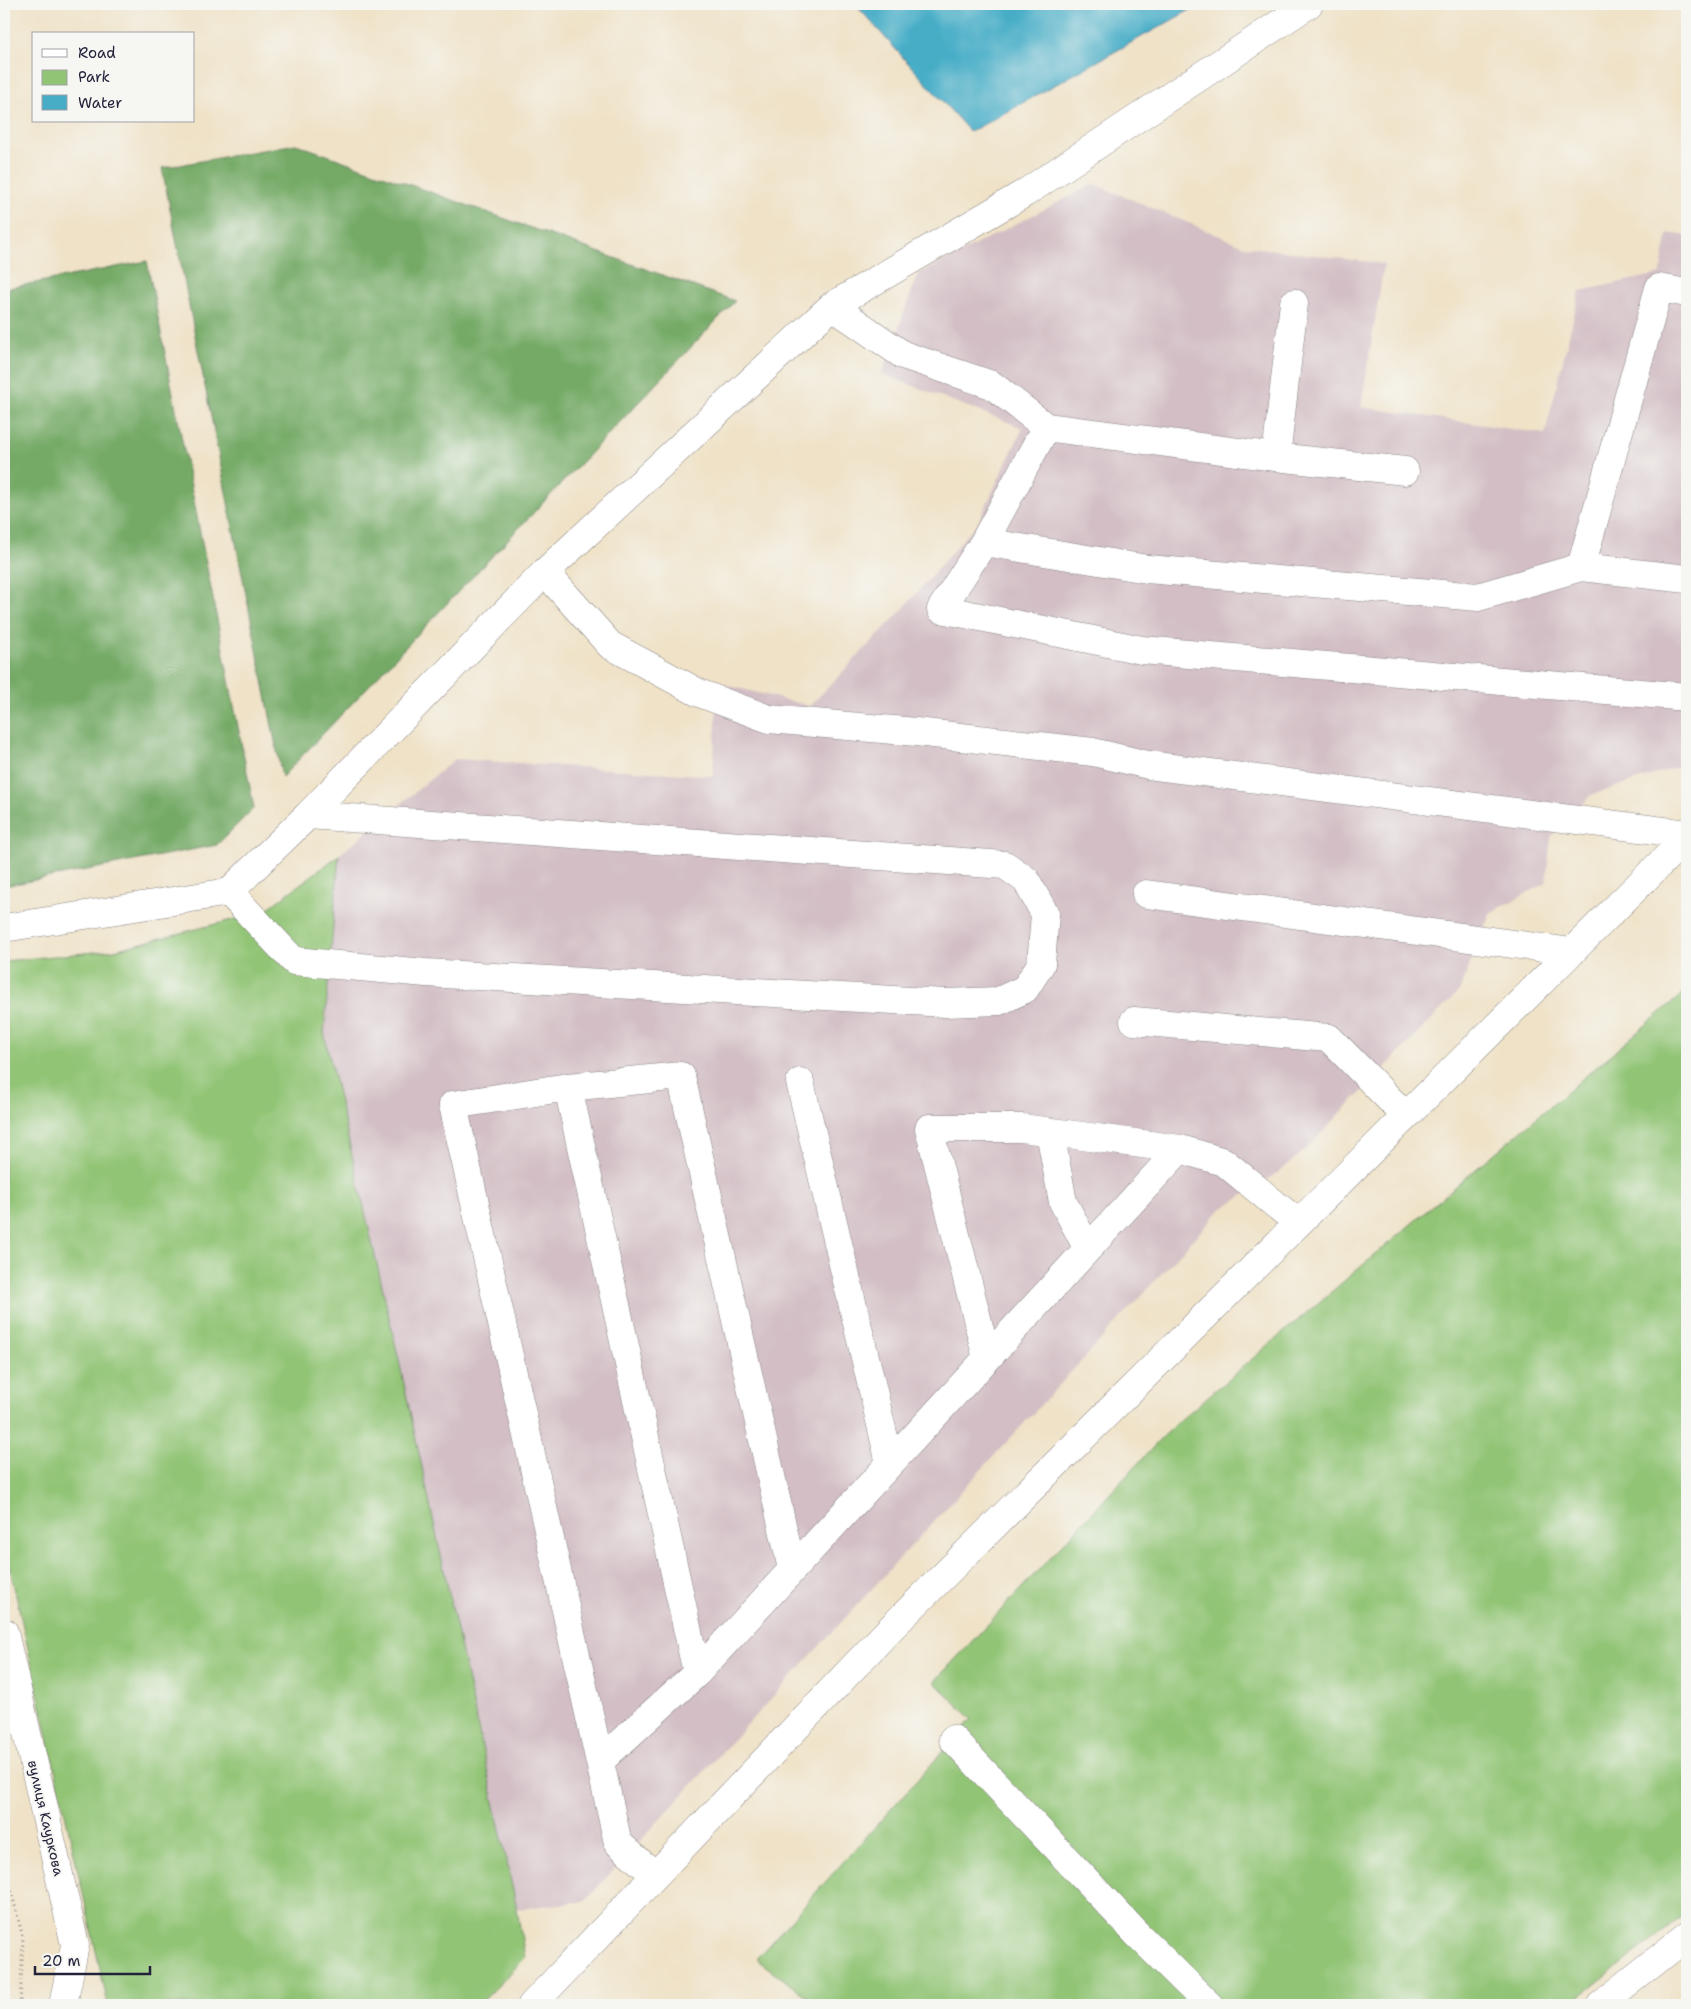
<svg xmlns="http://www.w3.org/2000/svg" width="1691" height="2009" viewBox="0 0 1691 2009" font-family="'Shantell Sans',sans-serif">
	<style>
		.industrial { fill: #d2bec4 }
		.green { fill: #91c475; stroke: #5a7358 }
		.forest { fill: #74aa66; stroke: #4b6650 }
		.water { fill: #47adc7; stroke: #346881 }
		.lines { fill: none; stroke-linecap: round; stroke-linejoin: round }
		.minor-casing { stroke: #888281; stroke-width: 29 }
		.path { stroke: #888281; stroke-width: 3; stroke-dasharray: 1 4; stroke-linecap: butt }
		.minor { stroke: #fff; stroke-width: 28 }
		.labels { text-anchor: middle; stroke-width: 4; stroke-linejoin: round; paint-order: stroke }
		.street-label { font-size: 14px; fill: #22223b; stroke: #f6f6f2 }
	</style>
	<rect width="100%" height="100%" fill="#f6f6f2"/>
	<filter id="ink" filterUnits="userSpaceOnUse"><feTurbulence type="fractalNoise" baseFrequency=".02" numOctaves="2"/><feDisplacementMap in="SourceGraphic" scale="10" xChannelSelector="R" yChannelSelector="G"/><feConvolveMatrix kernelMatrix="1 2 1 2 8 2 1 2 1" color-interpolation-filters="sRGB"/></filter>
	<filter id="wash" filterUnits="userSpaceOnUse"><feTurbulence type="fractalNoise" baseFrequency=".0096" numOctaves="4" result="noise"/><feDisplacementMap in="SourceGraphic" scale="20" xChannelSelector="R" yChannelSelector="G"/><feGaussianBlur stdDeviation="1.12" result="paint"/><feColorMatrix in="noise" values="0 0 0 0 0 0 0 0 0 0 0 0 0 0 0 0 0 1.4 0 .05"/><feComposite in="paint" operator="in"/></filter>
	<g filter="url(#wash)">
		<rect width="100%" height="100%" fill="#efe2c7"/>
		<!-- industrial -->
		<path class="industrial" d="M1094 184 1244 246 1384 264 1361 407 1545 434 1580 291 1660 274 1668 233 1687 236V764L1591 795 1551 837 1546 883 1490 913 1460 990 1308 1147 1281 1171 1220 1210 585 1901 517 1909 398 1356 324 1033 339 855 455 759 713 776 718 683 810 706 903 609 978 522 1023 428 882 374 918 274Z"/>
		<!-- green -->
		<path class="green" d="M339 855 324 1033 398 1356 517 1909 525 1958 479 2005H108L4 1542V961L114 950 263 912Z
			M1687 990V1913L1568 2005H819L756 1959 972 1719 934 1682 1172 1427Z"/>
		<!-- forest -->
		<path class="forest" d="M296 144 735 301 282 777 162 168Z
			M147 261 254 808 217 845 4 886V289Z"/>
		<!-- water -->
		<path class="water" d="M855 4H1201L970 132Z"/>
	</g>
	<g filter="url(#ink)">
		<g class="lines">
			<defs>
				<path id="minor" d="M832 306 903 355 992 385 1046 427 1276 457 1405 471
					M1046 427 984 542 941 609 1142 650 1687 697
					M1276 457 1294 303
					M984 542 1147 569 1478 597 1581 567 1687 579
					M1581 567 1659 288 1687 293
					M545 572 610 645 699 693 769 719 916 732 1093 752 1148 765 1687 834
					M229 892 294 961 426 973 945 1003 999 1001 1025 989 1041 964 1045 914 1026 880 1005 865 308 815
					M1146 894 1572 952
					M4 928 229 892 308 815 545 572 832 306 1025 193 1309 4
					M1134 1021 1329 1038 1406 1116
					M800 1082 890 1463
					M568 1087 681 1076 792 1569
					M1050 1132 1063 1202 1088 1249
					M987 1358 929 1128H1022L1180 1149
					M4 1632 75 1945 63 2005
					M953 1739 1136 1933 1209 2005
					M600 1761 697 1673 1180 1149 1224 1162 1298 1223
					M655 1875 618 1843 453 1105 568 1087 697 1673
					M532 2005 887 1632 1687 837
					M1601 2005 1687 1936"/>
			</defs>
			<!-- minor casing -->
			<use href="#minor" class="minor-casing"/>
			<!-- path -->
			<path class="path" d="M4 1862 23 1938 20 2005"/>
			<!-- minor -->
			<use href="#minor" class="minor"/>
		</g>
	</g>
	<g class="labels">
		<!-- street labels -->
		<g class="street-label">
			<text transform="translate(46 1818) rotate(77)" y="5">вулиця Кауркова</text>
		</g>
	</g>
	<!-- margin -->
	<rect width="1691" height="2009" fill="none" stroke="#f6f6f2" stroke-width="20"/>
	<!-- legend -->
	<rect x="32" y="32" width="162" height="90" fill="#f6f6f2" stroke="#a1a1a9"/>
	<rect x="42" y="49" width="25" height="8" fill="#ffffff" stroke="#a1a1a9"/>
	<text x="78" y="58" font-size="15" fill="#22223b">Road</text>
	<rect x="42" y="70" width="25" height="15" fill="#91c475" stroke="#a1a1a9"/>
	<text x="78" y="82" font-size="15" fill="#22223b">Park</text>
	<rect x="42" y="95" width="25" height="15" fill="#47adc7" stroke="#a1a1a9"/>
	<text x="78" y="108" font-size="15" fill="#22223b">Water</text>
	<!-- scale -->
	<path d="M35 1966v8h115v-8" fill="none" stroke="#22223b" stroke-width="2.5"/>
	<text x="42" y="1966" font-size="15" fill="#22223b" stroke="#f6f6f2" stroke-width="4" paint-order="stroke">20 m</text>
</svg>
